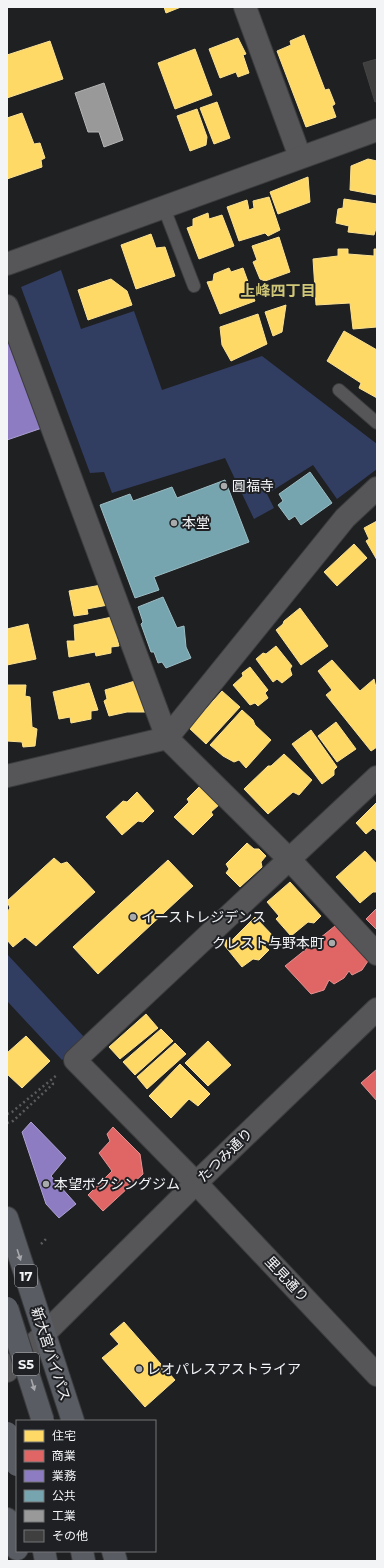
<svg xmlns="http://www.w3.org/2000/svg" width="384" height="1568" viewBox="0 0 384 1568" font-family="Montserrat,'Noto Sans JP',sans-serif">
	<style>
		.green { fill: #323d62 }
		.homes { fill: #ffd966; stroke: #fbe191 }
		.shops { fill: #e06666; stroke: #e69191 }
		.offices { fill: #8e7cc3; stroke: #aca0d2 }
		.public { fill: #76a5af; stroke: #9cbdc4 }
		.industry { fill: #999; stroke: #b4b4b5 }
		.building { fill: #3f3f3f; stroke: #454545 }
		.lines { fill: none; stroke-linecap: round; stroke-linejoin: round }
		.lane-casing { stroke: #3b3c3e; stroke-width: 14 }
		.street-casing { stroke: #3b3c3e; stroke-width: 24 }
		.secondary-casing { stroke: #3b3c3e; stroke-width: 24 }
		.highway-casing { stroke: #3b3c3e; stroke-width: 24 }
		.path { stroke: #5c5c5e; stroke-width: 2.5; stroke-dasharray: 2 3; stroke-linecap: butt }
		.lane { stroke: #565658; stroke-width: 12 }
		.street { stroke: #565658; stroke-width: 22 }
		.secondary { stroke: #565658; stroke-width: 22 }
		.highway { stroke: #5a5c64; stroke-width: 22 }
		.highway-bridge-casing { stroke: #3b3c3e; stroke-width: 24; stroke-linecap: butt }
		.highway-bridge { stroke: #5a5c64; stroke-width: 22 }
		.oneway { fill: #a6a8ad }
		.poi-dot { fill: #a9aaac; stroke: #1e2023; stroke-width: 1.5 }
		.labels { text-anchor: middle; stroke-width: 4; stroke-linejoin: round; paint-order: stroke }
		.shield { fill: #1e2023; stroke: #b3b4b7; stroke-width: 1 }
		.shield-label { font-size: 13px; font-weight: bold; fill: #f3f4f6 }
		.poi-label { font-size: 14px; fill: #f3f4f6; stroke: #1e2023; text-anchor: start }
		.street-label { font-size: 14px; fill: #f3f4f6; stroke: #1e2023 }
		.neighbourhood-label { font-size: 15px; font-weight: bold; fill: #d0c678; stroke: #1e2023 }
	</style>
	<rect width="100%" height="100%" fill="#1f2022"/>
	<!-- green -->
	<path class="green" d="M61 270 81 329 134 311 162 390 262 356 377 444V469L337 499 313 465 267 494 274 508 254 519 225 458 112 493 104 472 90 473 21 287Z
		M7 954 85 1038 62 1060 7 1001Z"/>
	<!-- homes -->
	<path class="homes" d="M164 7H181L166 13Z
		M304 35 325 90 329 89 335 104 332 106 336 117 306 127 277 51 291 45 290 41Z
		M238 38 246 54 243 55 249 73 238 77 236 72 220 78 209 49Z
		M50 41 63 79 7 98V55Z
		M195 49 212 95 175 109 158 63Z
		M217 102 230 138 214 144 200 108Z
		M197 109 207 137 206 145 190 151 177 116Z
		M22 113 34 144 40 143 45 158 41 160 42 167 7 179V118Z
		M368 159 377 161V195L350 190 351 166Z
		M308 177 310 202 278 214 270 192Z
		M269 197 280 230 268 236 265 233 239 241 227 207 247 200 249 210 254 208 253 201Z
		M344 199 377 204V225L374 235 348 232 349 226 336 223 338 209 343 208Z
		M208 213 209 219 222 215 234 246 199 259 187 228 193 226V219Z
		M151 234 156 248 165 247 175 276 136 289 121 245Z
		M279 237 290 272 265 281 260 279 253 262 257 260 252 246Z
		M338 249H348V254L374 256V249H377V327L353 329 350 303 316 305 313 259 338 256Z
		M229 268 231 272 243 268 255 301 220 314 207 282 213 281 214 274Z
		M111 279 127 291 132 305 88 320 78 290Z
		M286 305 282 332 273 336 265 312Z
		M258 314 267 344 231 361 222 345 220 327Z
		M344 331 377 350V398L359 388 361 383 327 361Z
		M377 521V560L366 541 369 539 364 528Z
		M354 544 367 558 337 586 324 572Z
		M101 585 108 605 87 609 88 614 74 616 69 591Z
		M300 608 328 646 301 665 276 630 283 624 284 621Z
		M112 617 119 646 111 647V653L96 656 95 652 69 657 67 641H75L74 625Z
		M28 624 36 659 7 665V629Z
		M276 646 292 666 290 669 292 675 282 683 277 679 273 682 256 659 263 653 266 654Z
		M332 660 360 691 374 679 377 692V747L371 751 326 695 332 690 318 671Z
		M250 667 268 690 265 693 268 698 258 706 255 703 250 705 233 685 243 676 242 673Z
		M135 681 145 712H127L109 716 104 701 107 699 105 690Z
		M89 683 98 710 91 711V719L71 723 70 717 59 719 53 692Z
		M7 685H26L25 696 30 697 32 727 37 729 35 746 23 747 22 742 7 741Z
		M222 691 240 707 206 744 189 728Z
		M242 710 253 720 255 725 271 740 246 768 239 760 234 762 223 756 210 745Z
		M336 722 356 749 337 762 318 736Z
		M311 730 337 767 334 770V775L322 784 292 744Z
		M284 754 312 780 299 795 293 792 268 814 244 789 268 766H271Z
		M200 786 220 804 211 812 213 815 193 835 174 817 189 802 187 799Z
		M137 792 154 811 143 822 138 821 122 835 106 817 123 801 127 802Z
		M377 802V831L373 828 366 834 356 823Z
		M247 843 254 849H259L266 856 261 862 262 867 240 887 226 873 229 869 226 864Z
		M365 851 377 864V892H373L360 903 336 877Z
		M54 858 61 864 67 862 95 892 36 946 25 937 13 947 7 940V912L10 908 7 901Z
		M168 860 193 886 98 974 73 947Z
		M290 882 321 916 314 923 308 922 291 936 276 919 279 916 267 902Z
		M255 917 274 937 265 947 269 950 259 960 253 959 242 967 225 946V940H232Z
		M146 1014 158 1028 120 1059 109 1047Z
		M161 1029 173 1041 135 1075 123 1062Z
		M26 1036 50 1061 22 1088 7 1074V1053Z
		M208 1041 231 1065 208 1086 185 1063Z
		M175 1043 186 1054 147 1089 137 1077Z
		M180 1064 210 1094 198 1106 189 1099 171 1118 149 1096Z
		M124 1322 175 1380 145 1407 102 1358 119 1344 110 1334Z"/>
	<!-- shops -->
	<path class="shops" d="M377 908V930L366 919Z
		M335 926 368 961 362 970 352 975 349 971 344 978 334 984 329 980 324 990 311 994 285 966Z
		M377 1069V1101L361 1083Z
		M113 1127 140 1154 143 1174 103 1211 88 1195 112 1171 99 1153 110 1141 107 1134Z"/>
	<!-- offices -->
	<path class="offices" d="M7 330 42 428 7 440Z
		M31 1122 66 1158 51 1176 76 1204 59 1218 46 1204 22 1132Z"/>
	<!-- public -->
	<path class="public" d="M310 472 332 503 301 525 295 516 289 520 278 505 283 501 279 494Z
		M225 480 249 542 154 577 159 590 135 598 100 505 130 494 133 501 172 487 177 498Z
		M163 597 177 628 184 626 186 647 191 658 166 668 162 662 158 663 154 652H151L141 624 143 622 138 607Z"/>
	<!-- industry -->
	<path class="industry" d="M104 83 123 140 104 147 99 132H88L75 93Z"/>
	<!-- building -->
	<path class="building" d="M377 59V101L375 102 363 63Z"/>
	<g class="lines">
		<defs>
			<path id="lane" d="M164 208 194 286
				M339 390 377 423"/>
			<path id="street" d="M245 7 300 157
				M7 306 167 738 290 860 377 954
				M7 776 167 738 345 518 377 488
				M196 1183 75 1060 377 777"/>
			<path id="secondary" d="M7 264 377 130
				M196 1183 377 1375
				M7 1371 196 1183 377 1009"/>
			<path id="highway" d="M7 1218 73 1421
				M7 1519 17 1549
				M44 1551 46 1561
				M82 1551 84 1561
				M113 1551 116 1561"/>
		</defs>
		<!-- lane casing -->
		<use href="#lane" class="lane-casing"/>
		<!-- street casing -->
		<use href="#street" class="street-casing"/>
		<!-- secondary casing -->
		<use href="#secondary" class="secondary-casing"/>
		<!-- highway casing -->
		<use href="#highway" class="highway-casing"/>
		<!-- path -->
		<path class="path" d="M7 1114 12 1112 57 1075
			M7 1123 13 1121 53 1084 50 1081
			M41 1244 47 1238"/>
		<!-- lane -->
		<use href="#lane" class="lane"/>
		<!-- street -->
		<use href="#street" class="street"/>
		<!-- secondary -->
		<use href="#secondary" class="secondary"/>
		<!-- highway -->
		<use href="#highway" class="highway"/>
		<defs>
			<path id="highway-bridge" d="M7 1308 43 1421
				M7 1433 17 1465"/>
		</defs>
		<!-- highway-bridge casing -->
		<use href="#highway-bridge" class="highway-bridge-casing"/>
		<!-- highway-bridge -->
		<use href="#highway-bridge" class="highway-bridge"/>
	</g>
	<!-- one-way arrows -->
	<defs><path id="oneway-solid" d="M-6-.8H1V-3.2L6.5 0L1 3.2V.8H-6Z"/></defs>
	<g class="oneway">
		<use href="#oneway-solid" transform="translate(19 1255) rotate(72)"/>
		<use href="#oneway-solid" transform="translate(33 1385) rotate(73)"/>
	</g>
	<!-- markers -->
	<g class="poi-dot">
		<circle cx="224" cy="486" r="4"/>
		<circle cx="174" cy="523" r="4"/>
		<circle cx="133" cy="917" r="4"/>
		<circle cx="332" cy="943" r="4"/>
		<circle cx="46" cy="1184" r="4"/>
		<circle cx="139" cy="1369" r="4"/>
	</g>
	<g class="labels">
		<!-- shield labels -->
		<g class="shield">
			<rect x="15" y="1265" width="22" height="22" rx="3"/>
			<rect x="13" y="1353" width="26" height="22" rx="3"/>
		</g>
		<g class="shield-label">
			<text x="26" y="1281">17</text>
			<text x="26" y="1369">S5</text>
		</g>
		<!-- poi labels -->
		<g class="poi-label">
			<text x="232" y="491">圓福寺</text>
			<text x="182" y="528">本堂</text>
			<text x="141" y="922">イーストレジデンス</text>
			<text x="324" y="948" text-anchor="end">クレスト与野本町</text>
			<text x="54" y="1189">本望ボクシングジム</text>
			<text x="147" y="1374">レオパレスアストライア</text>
		</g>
		<!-- street labels -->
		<g class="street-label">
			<text transform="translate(225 1155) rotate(-44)" y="5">たつみ通り</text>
			<text transform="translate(287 1279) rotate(47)" y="5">里見通り</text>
			<text transform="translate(51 1354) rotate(72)" y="5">新大宮バイパス</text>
		</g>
		<!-- neighbourhood labels -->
		<g class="neighbourhood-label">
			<text x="278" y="296">上峰四丁目</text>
		</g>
	</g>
	<!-- border -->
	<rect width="384" height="1568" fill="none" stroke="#f3f4f6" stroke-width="16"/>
	<!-- legend -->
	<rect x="16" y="1420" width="140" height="132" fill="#1e2023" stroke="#737577"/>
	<rect x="24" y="1430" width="20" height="12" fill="#ffd966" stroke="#737577"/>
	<text x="52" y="1440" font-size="12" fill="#f3f4f6">住宅</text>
	<rect x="24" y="1450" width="20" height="12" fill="#e06666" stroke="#737577"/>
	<text x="52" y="1460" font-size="12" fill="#f3f4f6">商業</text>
	<rect x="24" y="1470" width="20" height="12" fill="#8e7cc3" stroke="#737577"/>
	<text x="52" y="1480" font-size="12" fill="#f3f4f6">業務</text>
	<rect x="24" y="1490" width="20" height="12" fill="#76a5af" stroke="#737577"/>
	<text x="52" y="1500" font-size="12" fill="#f3f4f6">公共</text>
	<rect x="24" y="1510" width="20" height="12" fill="#999999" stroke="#737577"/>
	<text x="52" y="1520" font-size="12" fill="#f3f4f6">工業</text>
	<rect x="24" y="1530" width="20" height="12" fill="#3f3f3f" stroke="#737577"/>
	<text x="52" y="1540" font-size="12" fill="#f3f4f6">その他</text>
</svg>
